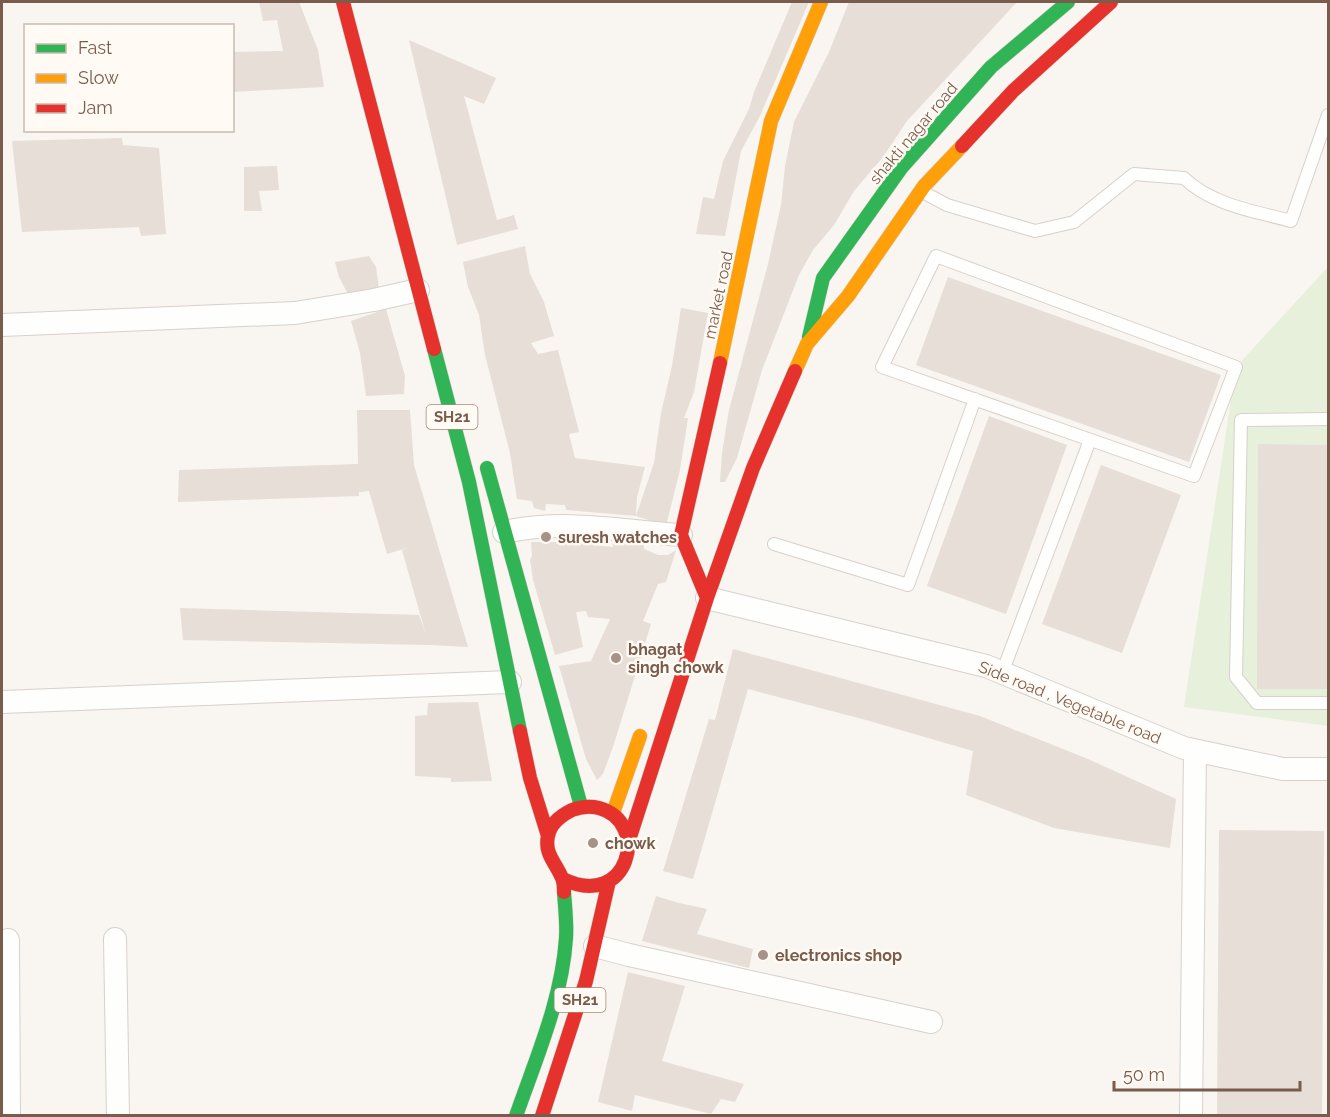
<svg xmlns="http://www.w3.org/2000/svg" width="1330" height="1117" viewBox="0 0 1330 1117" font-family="Raleway,sans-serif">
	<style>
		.green { fill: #e7f0db }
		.building { fill: #e6ded7 }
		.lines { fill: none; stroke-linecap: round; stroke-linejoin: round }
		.lane-casing { stroke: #d7d1cb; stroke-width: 14 }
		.street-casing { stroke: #d7d1cb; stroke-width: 24 }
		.fast-casing { stroke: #d9d2cb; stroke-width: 15 }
		.slow-casing { stroke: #d9d2cb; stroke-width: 15 }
		.jam-casing { stroke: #d9d2cb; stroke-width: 15 }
		.lane { stroke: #fefefd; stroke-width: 12 }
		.street { stroke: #fefefd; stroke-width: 22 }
		.fast { stroke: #30b455; stroke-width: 14 }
		.slow { stroke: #ff9f0a; stroke-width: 14 }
		.jam { stroke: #e5322d; stroke-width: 14 }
		.poi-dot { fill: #a69286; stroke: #fffaf3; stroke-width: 2 }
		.labels { text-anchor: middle; stroke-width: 5; stroke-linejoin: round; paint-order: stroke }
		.shield { fill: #fffaf3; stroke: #a28b7f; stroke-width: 1.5 }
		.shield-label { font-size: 15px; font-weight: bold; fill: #7a5c4d }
		.street-label { font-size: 16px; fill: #7a5c4d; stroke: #fffaf3 }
		.poi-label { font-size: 16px; font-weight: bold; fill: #7a5c4d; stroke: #fffaf3; text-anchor: start }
	</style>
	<rect width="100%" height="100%" fill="#f9f5f0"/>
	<!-- green -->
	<path class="green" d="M1328 267V726L1184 707 1236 367Z"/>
	<!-- building -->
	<path class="building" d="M259 2H299L318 50 324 87 232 92V52L283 51 277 20 263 21Z
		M792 2H809L760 116 741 151 725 236 696 234 703 197 714 199 723 161 749 109 754 92Z
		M849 2H1017L907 121 883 157 854 191 834 225 813 250 799 275 762 370 737 458 725 482H720L722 453 729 410 768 264 781 205 785 166 794 122 829 52Z
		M409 40 496 78 484 104 464 96 497 220 514 215 518 229 457 245Z
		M122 138 123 145 159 148 166 234 141 236 139 227 22 232 12 141Z
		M277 166 279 190 259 191 262 211H244V167Z
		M525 246 530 274 544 302 554 336 531 343 538 354 558 350 579 432 569 434 575 458 645 467 637 497 636 516 566 510 565 505 546 504 545 511 534 508 532 501 517 499 510 453 485 355 479 315 468 287 463 262Z
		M369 256 376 267 379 289 349 296 339 277 335 262Z
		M948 277 1221 375 1189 462 916 365Z
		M681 308 708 313 694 392 684 418H688L680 470 666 526 636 516 654 463 661 413 672 366Z
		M386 309 405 376 404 394 366 396 360 353 351 321Z
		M357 410H410L414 465 468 647 429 645 183 640 180 608 419 615 426 635 402 550 410 547 387 554 369 491 359 492V496L178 502 179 470 358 464Z
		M989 416 1067 445 1006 614 927 586Z
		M1258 444 1328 445V689H1257Z
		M1101 465 1181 495 1122 653 1042 624Z
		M556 538 582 540V544L613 547V543L644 545V549L658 555H668L676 550 666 582 658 584 643 621 651 624 614 744 603 774 597 780 586 759 559 666 591 661 610 619 588 617 586 611 576 612 583 647 555 655 533 580 530 560 532 556 531 542H556Z
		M733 649 980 716 1088 759 1176 799 1170 848 1054 828 966 795 973 751 866 720 748 689 693 879 663 871 709 719 715 720Z
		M478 702 492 781 451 782V778L415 776V716L427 715 428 703Z
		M1219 830 1324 831 1322 1116H1217Z
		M656 896 679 903 707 909 697 934 753 949 749 968 642 941Z
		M628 972 685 986 662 1061 744 1084 735 1102 721 1099 711 1114 635 1095 632 1111 598 1102Z"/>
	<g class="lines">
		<defs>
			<path id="lane" d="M921 191 947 205 1035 231 1074 222 1134 174 1184 178C1212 205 1254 211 1291 221L1328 115
				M936 256 1236 367 1194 476 882 367Z
				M1328 419 1241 420 1236 677 1257 703H1328
				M774 544 908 585 975 399
				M1002 673 1090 440"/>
			<path id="street" d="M2 325 295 313 374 300 418 290
				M504 532C566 519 619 531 681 535
				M707 598 986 666 1184 748 1283 769H1328
				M2 702 510 682
				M115 939 118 1116
				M8 940 9 1116
				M595 946 629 955 931 1022
				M1191 1116 1195 751"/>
			<path id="fast" d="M809 337 823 278 902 167 991 67 1068 2
				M434 349 469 482 520 731
				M487 468 581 806
				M516 1116C536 1058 562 1000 566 938 567 923 565 907 564 892"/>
			<path id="slow" d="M720 363 771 121 821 2
				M795 371 807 344 848 296 924 186 962 146
				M613 813 640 736"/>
			<path id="jam" d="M343 2 434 349
				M962 146 1013 91 1111 2
				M707 598 681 535 720 363
				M520 731 530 778 548 836
				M629 840 707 598 753 468 795 371
				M563 879C629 911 651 822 599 808 591 806 580 807 572 810 562 815 550 824 548 836 544 854 556 863 562 878 564 882 564 887 564 892
				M542 1116 586 981 609 881"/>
		</defs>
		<!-- lane casing -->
		<use href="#lane" class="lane-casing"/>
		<!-- street casing -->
		<use href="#street" class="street-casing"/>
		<!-- fast casing -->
		<use href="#fast" class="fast-casing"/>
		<!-- slow casing -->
		<use href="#slow" class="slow-casing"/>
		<!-- jam casing -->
		<use href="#jam" class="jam-casing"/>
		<!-- lane -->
		<use href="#lane" class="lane"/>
		<!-- street -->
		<use href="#street" class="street"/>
		<!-- fast -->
		<use href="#fast" class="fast"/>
		<!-- slow -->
		<use href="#slow" class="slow"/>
		<!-- jam -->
		<use href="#jam" class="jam"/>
	</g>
	<!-- markers -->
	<g class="poi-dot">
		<circle cx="546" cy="537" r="6"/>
		<circle cx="616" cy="658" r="6"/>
		<circle cx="593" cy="843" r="6"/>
		<circle cx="763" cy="955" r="6"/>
	</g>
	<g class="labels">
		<!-- shield labels -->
		<g class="shield">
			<rect x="426.5" y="405" width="51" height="24" rx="4.5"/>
			<rect x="554.5" y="988" width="51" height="24" rx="4.5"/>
		</g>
		<g class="shield-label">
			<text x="452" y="422">SH21</text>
			<text x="580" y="1005">SH21</text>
		</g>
		<!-- street labels -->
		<g class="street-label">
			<text transform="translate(913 133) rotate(-50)" y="6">shakti nagar road</text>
			<text transform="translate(718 295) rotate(-78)" y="6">market road</text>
			<text transform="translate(1070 702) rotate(22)" y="6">Side road , Vegetable road</text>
		</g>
		<!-- poi labels -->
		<g class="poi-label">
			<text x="558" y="543">suresh watches</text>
			<text x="628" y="655">bhagat<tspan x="628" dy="18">singh chowk</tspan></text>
			<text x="605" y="849">chowk</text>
			<text x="775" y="961">electronics shop</text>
		</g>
	</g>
	<!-- border -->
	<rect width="1330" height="1117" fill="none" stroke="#7a5c4d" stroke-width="6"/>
	<!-- legend -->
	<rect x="24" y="24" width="210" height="108" fill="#fffaf3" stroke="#cabbb1" stroke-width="1.5"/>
	<rect x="36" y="44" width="30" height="9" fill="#30b455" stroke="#cabbb1" stroke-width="1.5"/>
	<text x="78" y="54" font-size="18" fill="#7a5c4d">Fast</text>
	<rect x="36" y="74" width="30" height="9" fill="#ff9f0a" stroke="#cabbb1" stroke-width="1.5"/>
	<text x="78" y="84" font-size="18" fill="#7a5c4d">Slow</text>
	<rect x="36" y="104" width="30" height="9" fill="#e5322d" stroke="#cabbb1" stroke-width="1.5"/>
	<text x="78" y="114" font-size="18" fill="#7a5c4d">Jam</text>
	<!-- scale -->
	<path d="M1114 1081v9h186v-9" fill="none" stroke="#7a5c4d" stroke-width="3"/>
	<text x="1123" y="1081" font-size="18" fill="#7a5c4d" stroke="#fffaf3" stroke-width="4.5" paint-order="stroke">50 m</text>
</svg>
